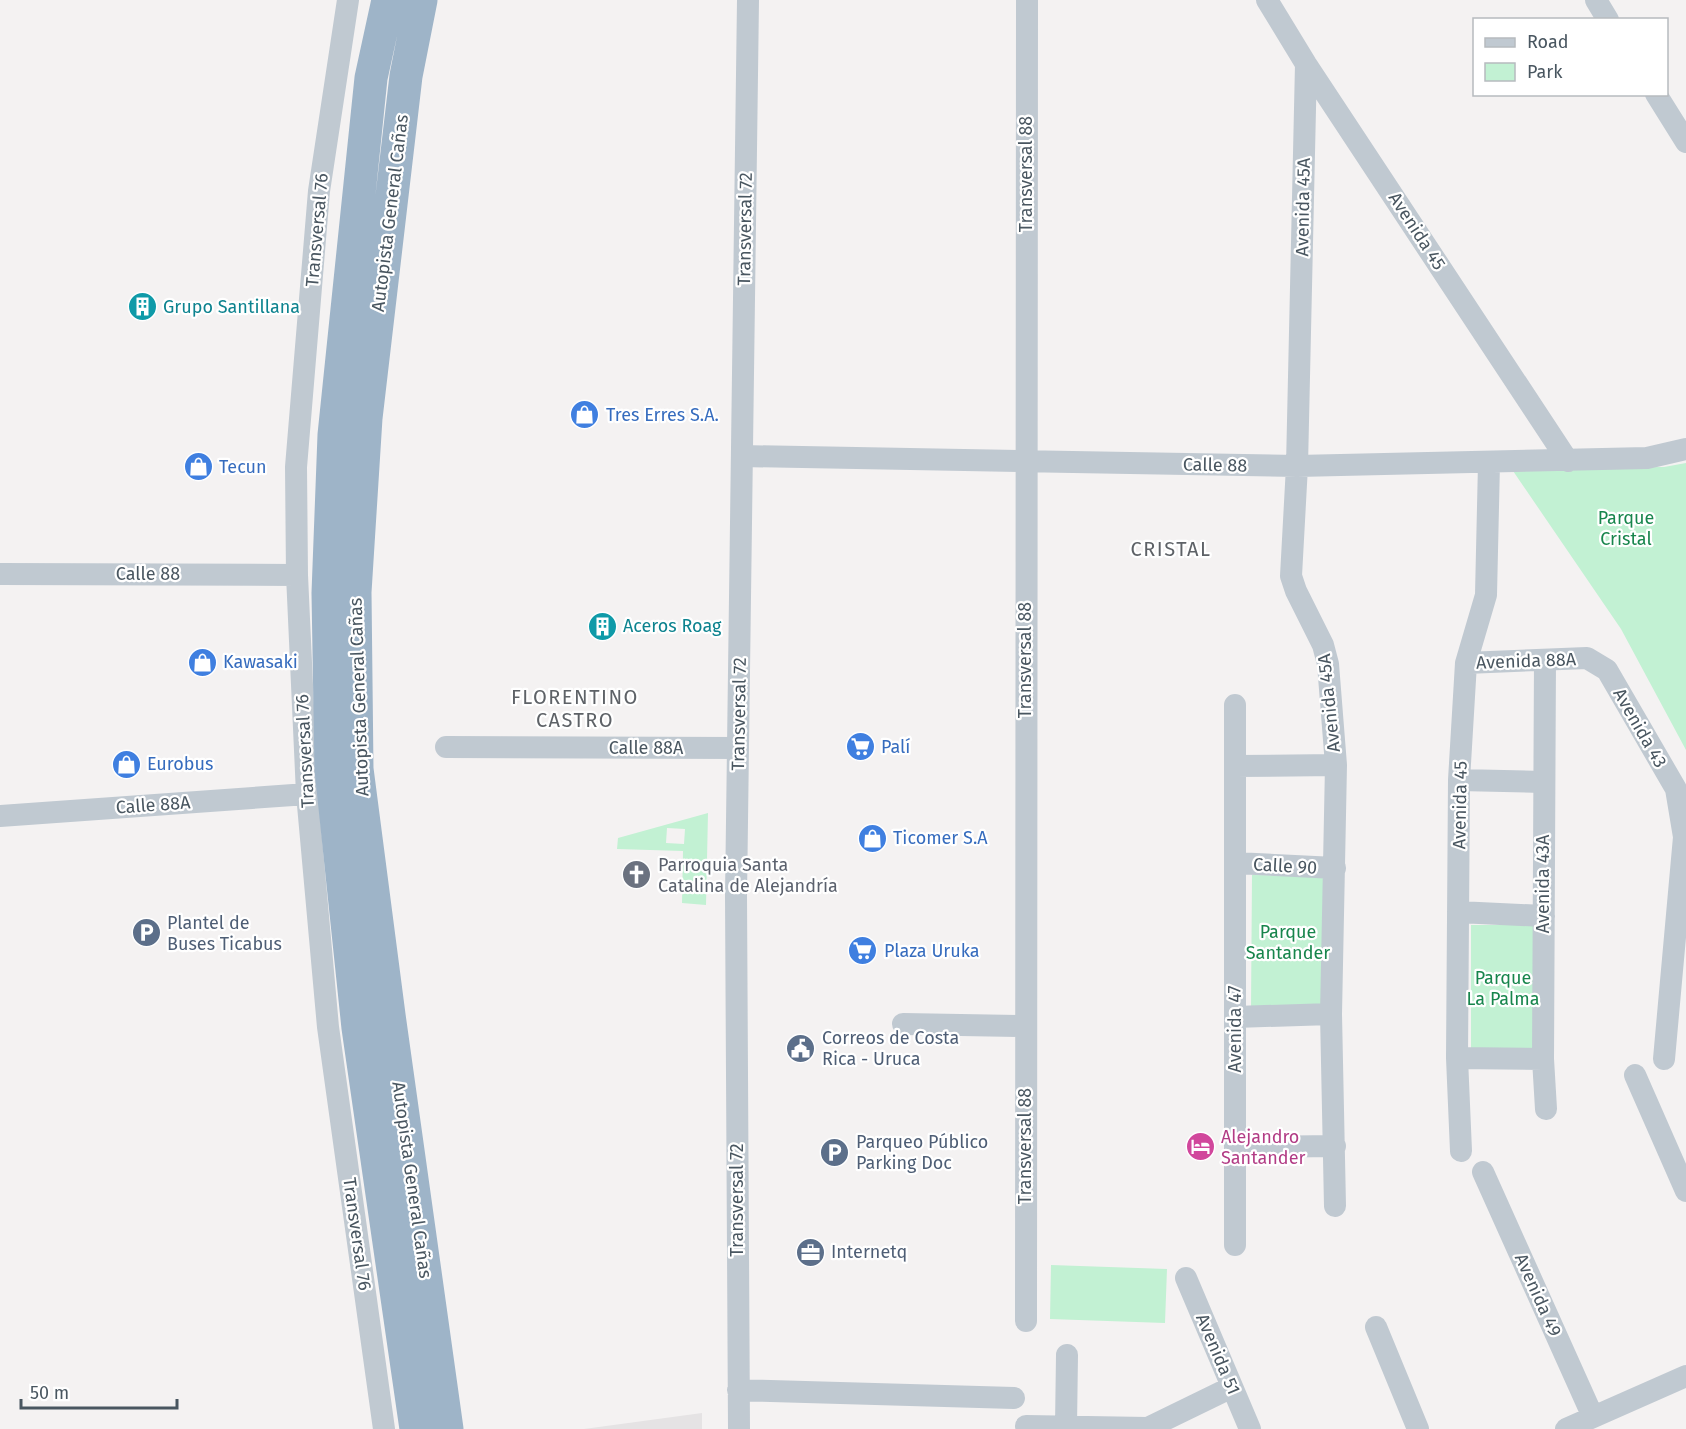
<svg xmlns="http://www.w3.org/2000/svg" width="1686" height="1429" viewBox="0 0 1686 1429" font-family="'Fira Sans',sans-serif">
	<style>
		.education { fill: #e5e3e4 }
		.green { fill: #c2f1d3; fill-rule: evenodd }
		.lines { fill: none; stroke-linecap: round; stroke-linejoin: round }
		.minor { stroke: #c0c9d1; stroke-width: 22 }
		.trunk { stroke: #9eb4c8; stroke-width: 33 }
		.labels { text-anchor: middle; stroke-width: 4.5; stroke-linejoin: round; paint-order: stroke }
		.street-label { font-size: 18px; fill: #495660; stroke: #fff }
		.culture-label { font-size: 18px; fill: #0d838f; stroke: #fff; text-anchor: start }
		.shop-label { font-size: 18px; fill: #366cbe; stroke: #fff; text-anchor: start }
		.park-label { font-size: 18px; fill: #17854c; stroke: #fff }
		.worship-label { font-size: 18px; fill: #5b616d; stroke: #fff; text-anchor: start }
		.service-label { font-size: 18px; fill: #4e5e75; stroke: #fff; text-anchor: start }
		.hotel-label { font-size: 18px; fill: #b23c85; stroke: #fff; text-anchor: start }
		.neighbourhood-label { font-size: 20px; letter-spacing: 1.5px; fill: #5e6267; stroke: #fff }
	</style>
	<rect width="100%" height="100%" fill="#f4f2f2"/>
	<!-- education -->
	<path class="education" d="M702 1413V1429H584Z"/>
	<!-- green -->
	<path class="green" d="M1686 463V750L1621 629 1511 468 1664 467Z
		M708 813 706 905 682 903 683 851 617 849 618 838ZM667 828 685 829 684 844 666 843Z
		M1252 875 1325 876V1009L1251 1008Z
		M1471 925H1535L1537 1054 1471 1051Z
		M1051 1265 1167 1269 1165 1323 1050 1319Z"/>
	<g class="lines">
		<!-- minor -->
		<path class="minor" d="M348 0 319 191 296 467 297 575 307 794 328 1027 384 1429
			M1267 0 1306 64 1568 461
			M1596 0 1608 20
			M1306 64 1297 466 1291 576 1296 591 1323 645 1328 664 1336 765 1331 1014 1335 1206
			M1656 94 1686 142
			M742 456 1297 466 1647 458 1686 449
			M0 574 297 575
			M1545 660 1543 1059 1546 1109
			M1466 663 1587 658 1607 670 1676 789 1684 837 1664 1059
			M446 747 738 748
			M1235 766 1336 765
			M1459 780 1543 782
			M0 816 307 794
			M1235 863 1335 868
			M1458 912 1544 916
			M1235 1017 1331 1014
			M903 1024 1025 1026
			M1457 1058 1543 1059
			M1635 1075 1686 1191
			M1235 1147 1335 1146
			M1461 1151 1457 1058 1459 780 1466 663 1486 595 1489 463
			M1483 1172 1593 1417
			M1235 1245V705
			M1186 1278 1250 1429
			M1026 1321 1027 0
			M1376 1327 1418 1429
			M738 1390 1014 1398
			M1026 1426 1148 1428 1232 1387
			M1066 1426 1067 1355
			M739 1429 736 896 748 0
			M1566 1429 1686 1376"/>
		<!-- trunk -->
		<path class="trunk" d="M388 0 371 78 334 435 328 593 331 769 358 1028 416 1429
			M421 0 406 76 366 418 355 592 357 769 389 1015 447 1429"/>
	</g>
	<!-- icons -->
	<defs>
		<symbol id="building-disc" viewBox="-11 -11 22 22"><circle r="9.5" fill="#0f9aa8" stroke="#fff"/><path d="M-4-6H4V6H1V3H-1V6H-4ZM-2.5-4.3h1.7v1.8h-1.7ZM.8-4.3h1.7v1.8H.8ZM-2.5-1h1.7V.8h-1.7ZM.8-1h1.7V.8H.8Z" fill="#fff"/></symbol>
		<symbol id="shop-disc" viewBox="-11 -11 22 22"><circle r="9.5" fill="#3f7fe0" stroke="#fff"/><path d="M-5-2.5h2.3a2.7 3.5 0 0 1 5.4 0H5L5.5 6h-11ZM-1.5-2.5h3a1.5 2.3 0 0 0-3 0Z" fill="#fff"/></symbol>
		<symbol id="supermarket-disc" viewBox="-11 -11 22 22"><circle r="9.5" fill="#3f7fe0" stroke="#fff"/><path d="M-6-5.5h2.5l.6 2H6L4.5 2H-2.5L-4.4-4H-6ZM-1.5 3.2a1.3 1.3 0 1 0 .1 0ZM3 3.2a1.3 1.3 0 1 0 .1 0Z" fill="#fff"/></symbol>
		<symbol id="church-disc" viewBox="-11 -11 22 22"><circle r="9.5" fill="#6b7280" stroke="#fff"/><path d="M-1.2-6h2.4v3.5h3.3v2.4h-3.3V6h-2.4V-.1h-3.3v-2.4h3.3Z" fill="#fff"/></symbol>
		<symbol id="parking-disc" viewBox="-11 -11 22 22"><circle r="9.5" fill="#5c6f8a" stroke="#fff"/><path d="M-3.5-5.5H1a3.5 3.5 0 0 1 0 7H-1V5.5H-3.5ZM-1-3.4V-.6H.8a1.4 1.4 0 0 0 0-2.8Z" fill="#fff"/></symbol>
		<symbol id="civic-disc" viewBox="-11 -11 22 22"><circle r="9.5" fill="#5c6f8a" stroke="#fff"/><path d="M-.6-6.5H3V-4.5H.6V-3L4-1V1h2V6H-6V1h2V-1L-.6-3ZM-1.2 2.5V6h2.4V2.5Z" fill="#fff"/></symbol>
		<symbol id="hotel-disc" viewBox="-11 -11 22 22"><circle r="9.5" fill="#d1479c" stroke="#fff"/><path d="M-6-4.5h1.5V1H6V5H4.5V3h-9V5H-6ZM-4 0a1.8 1.8 0 1 1 3.6 0ZM.5 0V-2.5h3Q6-2.5 6 0Z" fill="#fff"/></symbol>
		<symbol id="office-disc" viewBox="-11 -11 22 22"><circle r="9.5" fill="#5c6f8a" stroke="#fff"/><path d="M-6-3h4V-5.5h4V-3h4V5H-6ZM-1-4.5V-3h2v-1.5ZM-6 0V1H6V0Z" fill="#fff"/></symbol>
	</defs>
	<g fill-rule="evenodd">
		<use href="#building-disc" x="126" y="290" width="33" height="33"/>
		<use href="#shop-disc" x="568" y="398" width="33" height="33"/>
		<use href="#shop-disc" x="182" y="450" width="33" height="33"/>
		<use href="#building-disc" x="586" y="610" width="33" height="33"/>
		<use href="#shop-disc" x="186" y="646" width="33" height="33"/>
		<use href="#supermarket-disc" x="844" y="730" width="33" height="33"/>
		<use href="#shop-disc" x="110" y="748" width="33" height="33"/>
		<use href="#shop-disc" x="856" y="822" width="33" height="33"/>
		<use href="#church-disc" x="620" y="858" width="33" height="33"/>
		<use href="#parking-disc" x="130" y="916" width="33" height="33"/>
		<use href="#supermarket-disc" x="846" y="934" width="33" height="33"/>
		<use href="#civic-disc" x="784" y="1032" width="33" height="33"/>
		<use href="#hotel-disc" x="1184" y="1130" width="33" height="33"/>
		<use href="#parking-disc" x="818" y="1136" width="33" height="33"/>
		<use href="#office-disc" x="794" y="1236" width="33" height="33"/>
	</g>
	<g class="labels">
		<!-- street labels -->
		<g class="street-label">
			<text transform="translate(1026 174) rotate(-90)" y="6">Transversal 88</text>
			<text transform="translate(1303 207) rotate(-89)" y="6">Avenida 45A</text>
			<text transform="translate(390 213) rotate(-83)" y="6">Autopista General Cañas</text>
			<text transform="translate(745 229) rotate(-89)" y="6">Transversal 72</text>
			<text transform="translate(317 230) rotate(-85)" y="6">Transversal 76</text>
			<text transform="translate(1417 231) rotate(57)" y="6">Avenida 45</text>
			<text transform="translate(1215 465) rotate(1)" y="6">Calle 88</text>
			<text x="148" y="580">Calle 88</text>
			<text transform="translate(1025 660) rotate(-90)" y="6">Transversal 88</text>
			<text transform="translate(1526 661) rotate(-2)" y="6">Avenida 88A</text>
			<text transform="translate(359 697) rotate(-92)" y="6">Autopista General Cañas</text>
			<text transform="translate(1329 703) rotate(-96)" y="6">Avenida 45A</text>
			<text transform="translate(739 714) rotate(-89)" y="6">Transversal 72</text>
			<text transform="translate(1640 728) rotate(60)" y="6">Avenida 43</text>
			<text x="646" y="754">Calle 88A</text>
			<text transform="translate(305 751) rotate(-93)" y="6">Transversal 76</text>
			<text transform="translate(153 805) rotate(-4)" y="6">Calle 88A</text>
			<text transform="translate(1460 805) rotate(-89)" y="6">Avenida 45</text>
			<text transform="translate(1285 866) rotate(3)" y="6">Calle 90</text>
			<text transform="translate(1543 884) rotate(-90)" y="6">Avenida 43A</text>
			<text transform="translate(1235 1029) rotate(-90)" y="6">Avenida 47</text>
			<text transform="translate(1025 1146) rotate(-90)" y="6">Transversal 88</text>
			<text transform="translate(412 1180) rotate(82)" y="6">Autopista General Cañas</text>
			<text transform="translate(737 1200) rotate(-90)" y="6">Transversal 72</text>
			<text transform="translate(357 1234) rotate(82)" y="6">Transversal 76</text>
			<text transform="translate(1538 1295) rotate(66)" y="6">Avenida 49</text>
			<text transform="translate(1218 1354) rotate(67)" y="6">Avenida 51</text>
		</g>
		<!-- culture labels -->
		<g class="culture-label">
			<text x="163" y="313">Grupo Santillana</text>
			<text x="623" y="632">Aceros Roag</text>
		</g>
		<!-- shop labels -->
		<g class="shop-label">
			<text x="606" y="421">Tres Erres S.A.</text>
			<text x="219" y="473">Tecun</text>
			<text x="223" y="668">Kawasaki</text>
			<text x="881" y="753">Palí</text>
			<text x="147" y="770">Eurobus</text>
			<text x="893" y="844">Ticomer S.A</text>
			<text x="884" y="957">Plaza Uruka</text>
		</g>
		<!-- park labels -->
		<g class="park-label">
			<text x="1626" y="524">Parque<tspan x="1626" dy="21">Cristal</tspan></text>
			<text x="1288" y="938">Parque<tspan x="1288" dy="21">Santander</tspan></text>
			<text x="1503" y="984">Parque<tspan x="1503" dy="21">La Palma</tspan></text>
		</g>
		<!-- worship labels -->
		<g class="worship-label">
			<text x="658" y="871">Parroquia Santa<tspan x="658" dy="21">Catalina de Alejandría</tspan></text>
		</g>
		<!-- service labels -->
		<g class="service-label">
			<text x="167" y="929">Plantel de<tspan x="167" dy="21">Buses Ticabus</tspan></text>
			<text x="822" y="1044">Correos de Costa<tspan x="822" dy="21">Rica - Uruca</tspan></text>
			<text x="856" y="1148">Parqueo Público<tspan x="856" dy="21">Parking Doc</tspan></text>
			<text x="831" y="1258">Internetq</text>
		</g>
		<!-- hotel labels -->
		<g class="hotel-label">
			<text x="1221" y="1143">Alejandro<tspan x="1221" dy="21">Santander</tspan></text>
		</g>
		<!-- neighbourhood labels -->
		<g class="neighbourhood-label">
			<text x="1171" y="556">CRISTAL</text>
			<text x="575" y="704">FLORENTINO<tspan x="575" dy="23">CASTRO</tspan></text>
		</g>
	</g>
	<!-- legend -->
	<rect x="1473" y="18" width="195" height="78" fill="#ffffff" stroke="#b6bbbf" stroke-width="1.5"/>
	<rect x="1485" y="38" width="30" height="9" fill="#c0c9d1" stroke="#b6bbbf" stroke-width="1.5"/>
	<text x="1527" y="48" font-size="18" fill="#495660">Road</text>
	<rect x="1485" y="63" width="30" height="18" fill="#c2f1d3" stroke="#b6bbbf" stroke-width="1.5"/>
	<text x="1527" y="78" font-size="18" fill="#495660">Park</text>
	<!-- scale -->
	<path d="M21 1399v9h156v-9" fill="none" stroke="#495660" stroke-width="3"/>
	<text x="30" y="1399" font-size="18" fill="#495660" stroke="#ffffff" stroke-width="4.5" paint-order="stroke">50 m</text>
</svg>
